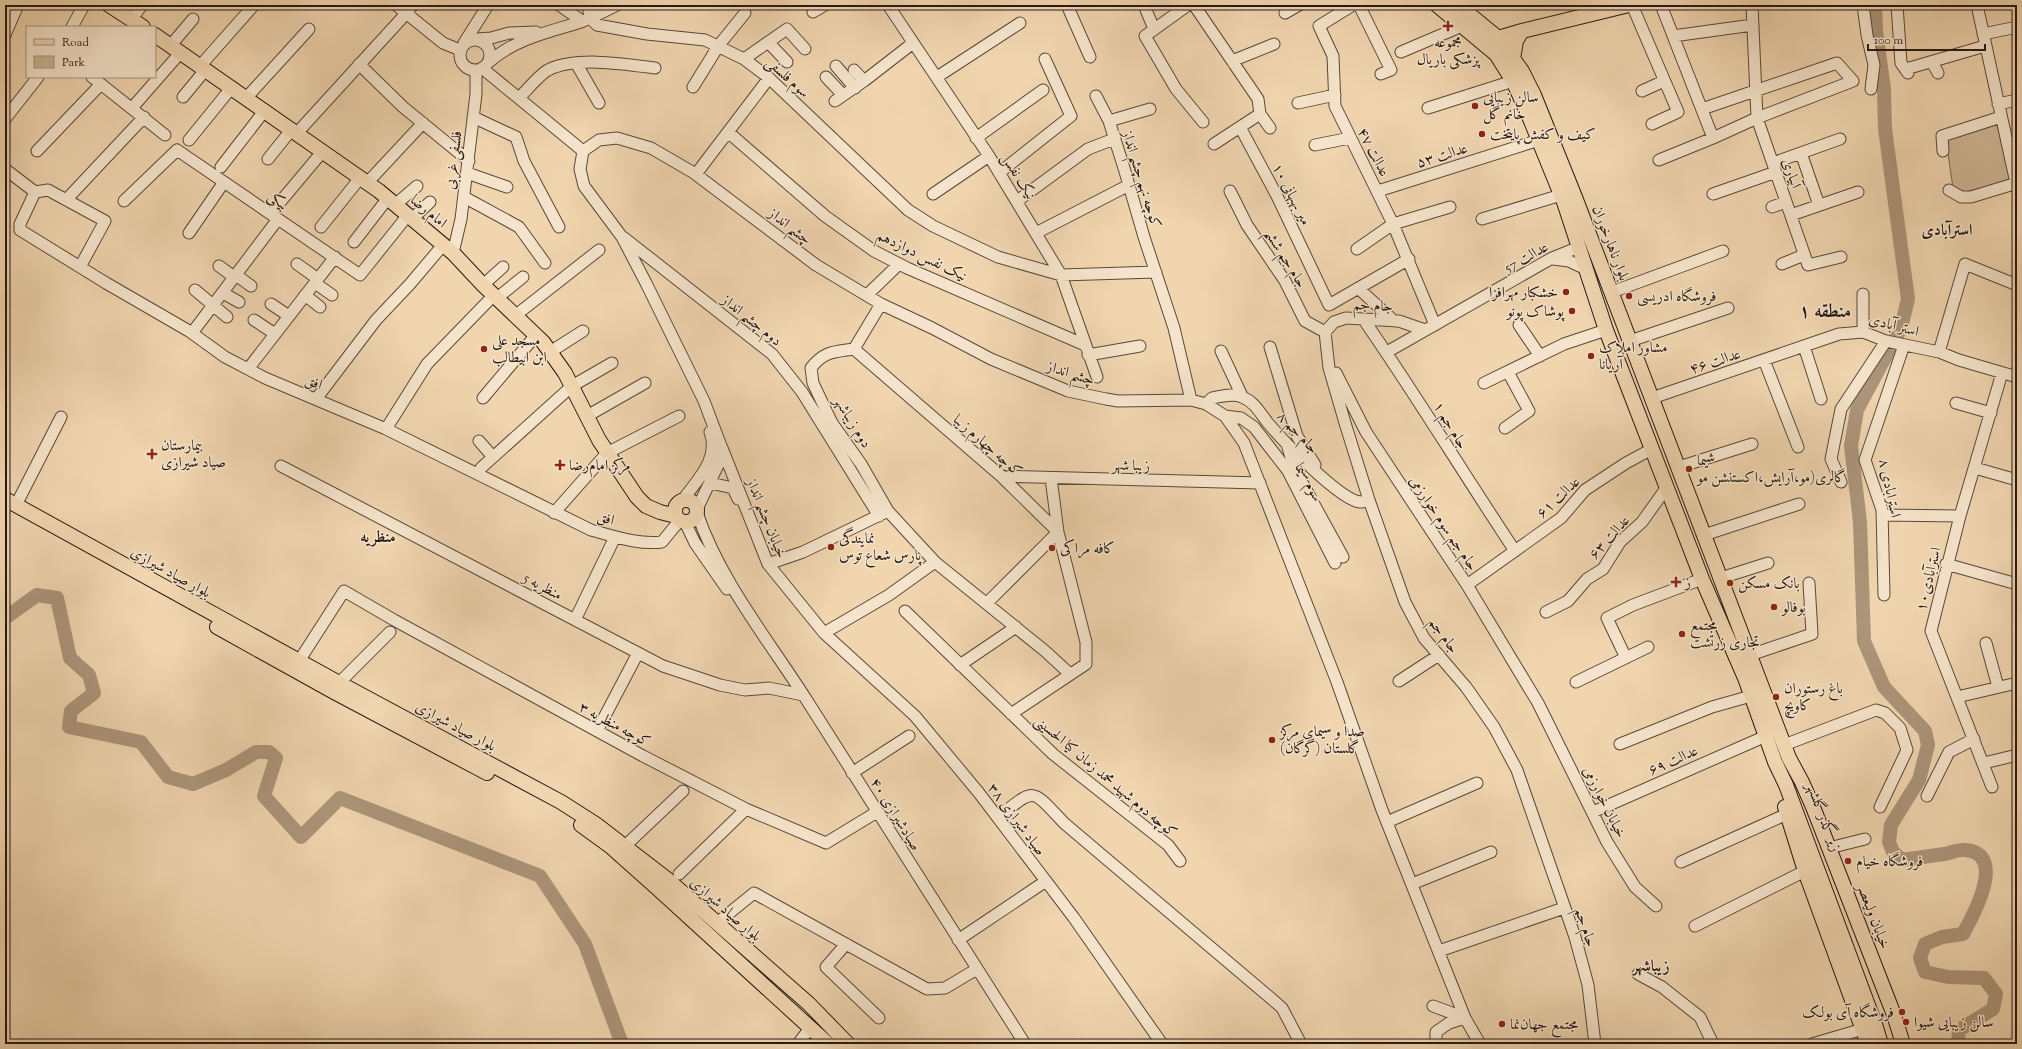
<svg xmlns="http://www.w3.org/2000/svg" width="2022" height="1049" viewBox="0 0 2022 1049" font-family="'Sorts Mill Goudy',Amiri,serif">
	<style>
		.green { fill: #ceb595; stroke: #7a6754 }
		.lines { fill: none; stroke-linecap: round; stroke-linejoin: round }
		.river { stroke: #ac957a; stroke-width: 14 }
		.minor-casing { stroke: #59483b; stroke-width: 13 }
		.major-casing { stroke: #271914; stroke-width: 16 }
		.minor { stroke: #f5e4cb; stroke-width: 11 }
		.major { stroke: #f0d5af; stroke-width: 14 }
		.poi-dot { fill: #8f2418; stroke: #f5e4cb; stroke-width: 1.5 }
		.labels { text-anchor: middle; stroke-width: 3; stroke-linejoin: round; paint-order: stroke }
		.poi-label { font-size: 15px; fill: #271914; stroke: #f5e4cb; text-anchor: start }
		.street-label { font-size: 15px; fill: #271914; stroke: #f5e4cb }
		.neighbourhood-label { font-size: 16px; font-weight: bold; fill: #271914; stroke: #f5e4cb }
		.district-label { font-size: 19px; font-weight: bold; fill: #271914; stroke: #f5e4cb }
	</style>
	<rect width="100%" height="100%" fill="#f0d5af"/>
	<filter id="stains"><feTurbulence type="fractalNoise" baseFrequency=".005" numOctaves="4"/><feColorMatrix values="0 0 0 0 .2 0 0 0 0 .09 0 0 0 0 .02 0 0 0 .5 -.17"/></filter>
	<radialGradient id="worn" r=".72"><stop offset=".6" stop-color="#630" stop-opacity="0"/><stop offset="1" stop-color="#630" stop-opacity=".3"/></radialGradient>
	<!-- green -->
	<path class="green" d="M1999 124 2010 180 1966 192 1953 188 1946 140Z"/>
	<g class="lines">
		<!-- river -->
		<path class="river" d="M1875 5 1876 31 1884 89 1885 129 1908 299 1901 328 1857 410 1851 446 1860 522 1864 641 1884 687 1925 731 1928 745 1919 780 1891 825 1889 842 1893 852 1902 860C1916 858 1930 856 1944 854 1951 853 1959 849 1965 850 2008 853 1973 916 1963 934L1942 937 1925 944 1920 958 1925 972 1948 977 1984 978 1996 994 1993 1009 1959 1030 1958 1044
			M5 618 37 595 57 598 70 658 89 675 94 693 71 711 69 727 141 742 168 777 193 784 226 770 256 752H269L276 758 264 796 301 837 340 798 540 876 585 944 622 1044"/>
		<defs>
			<path id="minor" d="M396 5 443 43 460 50
				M559 5 582 21
				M588 5 590 18 597 25 647 34 705 40 744 59 769 78 908 210 933 226 998 257 1061 275 1156 272
				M888 5 989 156 1061 275 1097 377
				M1067 5 1090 57
				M1144 5 1154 29
				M1188 5 1145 36 1176 89 1203 122
				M1194 5 1258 99 1260 114
				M1353 5 1319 26 1333 56 1335 106 1393 224 1435 325
				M1359 5 1391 70 1381 74
				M1632 5 1678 112 1652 124
				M1661 5 1713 138
				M1752 5 1757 118 1808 265 1841 257
				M1863 5 1867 35 1874 65 1871 89
				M1897 5 1901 63 1908 73
				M1977 5 2016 183
				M813 12 825 5
				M406 13 413 5
				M1285 13 1299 5
				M131 20 142 5
				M72 27 84 5
				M1983 34 2017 27
				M5 35 18 5
				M1673 36 1753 25
				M478 39 491 38 509 33 536 32
				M460 55a15 15 0 1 1 30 0a15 15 0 1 1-30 0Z
				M768 42 787 62
				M464 43 488 5
				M171 45 193 19
				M1401 52 1462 26
				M744 59 787 29 805 49
				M1232 61 1274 44
				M489 62C515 39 548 32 581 22 593 17 605 11 617 5
				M1932 62 1938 73
				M576 63 599 103
				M359 64 403 107 469 161
				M201 65 254 5
				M836 66 855 88
				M482 68 583 151
				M1906 69 1985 46
				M854 70 864 81
				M92 77 165 135
				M826 77 843 95
				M937 77 1020 23
				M693 87 719 45 745 13
				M1642 91 1664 81
				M1096 96 1109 121 1124 168 1144 237 1174 328 1191 400
				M183 97 206 69
				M247 97 309 29
				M519 98C527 90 539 75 548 70 576 56 625 64 655 68
				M835 101 864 81 913 43
				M1298 103 1335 95
				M1998 104 2017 100
				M132 108 181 52
				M1428 108 1513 81
				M1260 114 1270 128
				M473 117 516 137 524 161 559 227
				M5 119 38 77
				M1109 121 1150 109
				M1240 127 1260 114
				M728 132 825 216 874 251 907 268 1085 345
				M297 133 402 18
				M976 138 1043 90
				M189 140 232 87
				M1214 144 1240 127 1277 196 1329 305 1409 259
				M1315 145 1350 138
				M37 151 101 84
				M1943 151 1942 136 2001 117
				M1801 153 1819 205
				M268 159 292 129
				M1659 160 1713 138 1757 118 1853 81 1837 63 1702 109
				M1773 163 1840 139
				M221 167 265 110
				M5 169 35 192 20 224V230L106 283 189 331 225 357 265 378 386 429 591 530C614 536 637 545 662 542L680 520
				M467 173 507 187
				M999 173 1071 116 1045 59
				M696 174 769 78
				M367 183 423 123
				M1949 190 1961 197H1971L2017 183
				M1230 191 1247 225 1285 281 1305 321 1325 332
				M1378 191 1539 140
				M35 192 48 190 105 221 80 267
				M933 194 989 156
				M1713 194 1776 172
				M464 197 519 227 545 263
				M66 200 144 117
				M124 201 177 150 360 275 408 215
				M1017 201 1088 149 1114 139
				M395 205 417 186
				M276 207 323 151
				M1772 207 1786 202
				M1791 215 1858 192
				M412 219 430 202
				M1482 219 1561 195
				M321 227 360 178
				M189 233 224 182
				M1036 233 1129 185
				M623 237 772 354 802 392 879 516
				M354 242 388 198
				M1357 249 1393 224 1450 207
				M453 253 461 219 476 94V70
				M1553 259 1569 261 1586 269
				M297 264 318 279
				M1782 264 1804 255
				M219 266 234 277
				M236 275 251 286
				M315 283 332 295
				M483 285 503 267
				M1358 288 1394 321
				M195 290 227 317
				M1612 292 1723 251
				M223 293 239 302
				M305 295 320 307
				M867 295 899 264
				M497 298 523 277
				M271 304 289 316
				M516 315 599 250
				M254 320 275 334
				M1366 323C1418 398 1465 476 1515 551
				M1519 325 1540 356
				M1425 330 1399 321 1346 318 1334 322 1325 332 1329 368 1345 423 1369 500 1405 602 1424 638 1466 687 1494 727 1517 770 1575 937 1588 985 1595 1044
				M1863 332V294
				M192 333 278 219
				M1630 341 1728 308
				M1804 346 1821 399
				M1270 347 1297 436 1315 465
				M854 349C834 352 824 351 811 368L813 383 832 423 861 464 888 511 935 562 1045 651 1070 674
				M854 349 1001 476 1058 532
				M854 349 881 304
				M1221 351 1242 396
				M550 352 583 331
				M1387 352 1552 258 1579 247
				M1939 352 1965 264 2017 285
				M1088 355 1140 346
				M1764 360 1798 447
				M248 369 335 257
				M1336 373 1366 432 1467 585 1538 703 1607 842 1635 887 1656 906
				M1484 383 1564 344 1606 330
				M483 398 536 335
				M1652 398 1839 334 1863 332 1886 341 1939 352 1959 360 2017 377
				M316 399 376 320 410 284 443 245
				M1956 403 1991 413
				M1206 404 1212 398C1221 396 1234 393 1242 397 1255 402 1260 413 1268 423 1282 440 1340 500 1360 502 1362 502 1366 501 1369 500
				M587 416 645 383
				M1225 416 1241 418 1254 427 1288 471 1335 563
				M1505 428 1529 411 1508 372
				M386 429 427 364 494 295
				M479 441 493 457
				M1287 444 1294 468 1343 557
				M722 448 768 564 824 633 915 716 979 793 1074 918 1162 1044
				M281 466 663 666 720 685 745 690 769 688 803 695
				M1679 467 1752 444
				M481 468 572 386 612 363
				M1975 468 2017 480
				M1001 476 1260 483
				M1841 482 1831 459 1841 409 1886 341
				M710 483 733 488 738 499
				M682 501C697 480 720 459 710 432
				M16 505 61 417
				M697 509 718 465 722 455 721 446 704 401 646 283 622 237 584 186 580 169 583 151 599 140 617 138 651 148 694 173 816 265 881 304 932 328 991 359 1068 391 1106 399 1118 401 1191 400 1206 404 1225 416 1244 443 1337 682 1382 810 1465 1018 1480 1044
				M554 513 607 453 679 416
				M697 513C721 582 767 638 806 699 879 814 952 929 1025 1044
				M1883 515 1960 516
				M685 522 695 543 727 589
				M1704 535 1799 504
				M768 564 803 552 884 513
				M1946 564 2017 584
				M1721 578 1768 563
				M1467 585 1561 518 1585 490 1626 463 1652 449
				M1884 595 1882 510 1865 460 1904 345
				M987 603 1058 532
				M905 611 1053 754 1168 845 1180 861
				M1546 612 1568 601 1587 579 1603 569 1620 542 1642 522 1667 487
				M575 620 615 537
				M824 633 889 595 935 562
				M1986 643 1998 687
				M1750 655 1812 634 1809 583
				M1626 658 1607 618 1633 605 1702 579
				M299 661 344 591 394 620 643 756 746 809 826 843 877 812
				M960 665 1016 627
				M1399 681 1439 655
				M1576 682 1648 647
				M339 683 390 632
				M1957 697 2017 683
				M1011 714 1086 664V642L1058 532 1051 478
				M597 731 638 653
				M1620 744 1712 707 1751 696
				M1784 745 1876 710 1885 713 1900 728 1907 750 1880 807
				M1984 763 2017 755
				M852 773 909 736
				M1992 787 1931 631 1960 516 2002 373
				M1927 796 1949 752 1974 739
				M1593 812 1766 736
				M998 817C1036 788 1030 787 1064 823L1273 1000 1282 1008 1301 1044
				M1387 822 1477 783
				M625 846 683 791
				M1829 848 1865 839
				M1681 862 1787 814
				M679 874 746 809
				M1412 884 1491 852
				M717 923 754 893 927 989 945 988 977 969
				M1695 926 1805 871
				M958 940 1046 881
				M846 944 826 967 879 1018
				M1439 951 1564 908
				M1638 974 1662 987 1700 1017 1713 1044
				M1433 1006 1465 1018 1449 1023 1436 1032V1044
				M798 1044 810 1028
				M1812 1044 1863 1029"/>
			<path id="major" d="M109 5 143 27
				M1437 5 1496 54 1513 81 1531 121 1564 202 1606 330 1702 579 1745 678 1775 762 1786 785 1875 1024 1881 1044
				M1458 5 1498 38 1522 71 1534 95 1575 197 1789 758 1802 782 1813 807 1894 1015 1903 1044
				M1522 31 1629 5
				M155 35 379 191 453 253 483 285 543 342 565 373 599 440 637 497 646 506 660 512 676 516
				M1498 38 1522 31 1516 41 1513 59
				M5 499 339 683 561 802 597 825 667 879 809 1004 848 1044
				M675 511a11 11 0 1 1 22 0a11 11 0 1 1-22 0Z
				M217 627 334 692 487 773
				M1785 807 1805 871 1868 1044
				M581 825 610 846 656 887 828 1044"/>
		</defs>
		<!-- minor casing -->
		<use href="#minor" class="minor-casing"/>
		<!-- major casing -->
		<use href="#major" class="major-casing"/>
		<!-- minor -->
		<use href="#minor" class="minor"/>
		<!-- major -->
		<use href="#major" class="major"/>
	</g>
	<!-- markers -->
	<g class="poi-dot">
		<path d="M1446 20h4v4h4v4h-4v4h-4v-4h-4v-4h4z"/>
		<circle cx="1475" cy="106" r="4"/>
		<circle cx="1482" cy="134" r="4"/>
		<circle cx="1566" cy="292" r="4"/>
		<circle cx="1629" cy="296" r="4"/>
		<circle cx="1572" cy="311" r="4"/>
		<circle cx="484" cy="349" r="4"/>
		<circle cx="1591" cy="356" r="4"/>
		<path d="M150 448h4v4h4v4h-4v4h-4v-4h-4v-4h4z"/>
		<path d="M558 459h4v4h4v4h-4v4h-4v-4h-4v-4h4z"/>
		<circle cx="1689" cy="469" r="4"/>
		<circle cx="831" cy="547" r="4"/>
		<circle cx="1052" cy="548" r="4"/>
		<path d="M1674 576h4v4h4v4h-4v4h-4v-4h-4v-4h4z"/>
		<circle cx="1730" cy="583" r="4"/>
		<circle cx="1774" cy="607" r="4"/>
		<circle cx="1682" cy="634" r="4"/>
		<circle cx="1776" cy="697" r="4"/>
		<circle cx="1272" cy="740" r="4"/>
		<circle cx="1848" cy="861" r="4"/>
		<circle cx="1902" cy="1012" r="4"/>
		<circle cx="1906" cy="1022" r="4"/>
		<circle cx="1502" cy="1024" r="4"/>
	</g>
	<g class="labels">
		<!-- poi labels -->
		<g class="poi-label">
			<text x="1448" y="47" text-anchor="middle">مجموعه<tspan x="1448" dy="17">پزشکی باریال</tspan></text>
			<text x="1483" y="102">سالن زیبایی<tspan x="1483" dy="17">خانم گل</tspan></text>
			<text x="1490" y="139">کیف و کفش پایتخت</text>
			<text x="1558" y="297" text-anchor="end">خشكبار مهرافزا</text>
			<text x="1637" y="301">فروشگاه ادریسی</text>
			<text x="1564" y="316" text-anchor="end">پوشاک پونو</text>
			<text x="492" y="345">مسجد علی<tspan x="492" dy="17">ابن ابیطالب</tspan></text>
			<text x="1599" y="352">مشاور املاک<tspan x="1599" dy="17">آریانا</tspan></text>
			<text x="161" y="450">بیمارستان<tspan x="161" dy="17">صیاد شیرازی</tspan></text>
			<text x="1697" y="465">شیما<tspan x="1697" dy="17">گالری(مو،آرایش،اکستنشن مو</tspan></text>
			<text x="569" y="470">مرکز امام‌رضا</text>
			<text x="839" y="543">نمایندگی<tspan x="839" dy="17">پارس شعاع توس</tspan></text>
			<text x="1060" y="553">کافه مراکی</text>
			<text x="1685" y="587">ز</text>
			<text x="1738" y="588">بانک مسکن</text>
			<text x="1782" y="612">بوفالو</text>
			<text x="1690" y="630">مجتمع<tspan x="1690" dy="17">تجاری زرتشت</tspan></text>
			<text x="1784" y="693">باغ رستوران<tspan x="1784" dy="17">کاویچ</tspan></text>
			<text x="1280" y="736">صدا و سیمای مرکز<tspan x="1280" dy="17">گلستان (گرگان)</tspan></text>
			<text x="1856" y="866">فروشگاه خیام</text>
			<text x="1894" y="1017" text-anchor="end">فروشگاه آی بولک</text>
			<text x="1914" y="1027">سالن زیبایی شیوا</text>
			<text x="1510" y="1029">مجتمع جهان‌نما</text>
		</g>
		<!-- street labels -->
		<g class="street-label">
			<text transform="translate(788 77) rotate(42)" y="5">سوم فلسفی</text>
			<text transform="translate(1374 152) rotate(63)" y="5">عدالت ۴۷</text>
			<text transform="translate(1442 155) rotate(-17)" y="5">عدالت ۵۳</text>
			<text transform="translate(453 160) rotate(-83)" y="5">فلسفی غربی</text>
			<text transform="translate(1792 173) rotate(71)" y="5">آبیاری</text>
			<text transform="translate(1019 176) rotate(58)" y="5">نیک نفس</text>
			<text transform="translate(1142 179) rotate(73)" y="5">کوچه نهم چشم انداز</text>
			<text transform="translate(1292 194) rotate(63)" y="5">۱۰ میر بهبهانی</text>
			<text transform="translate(278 200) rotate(36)" y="5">بیکی</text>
			<text transform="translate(429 211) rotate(40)" y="5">امام رضا</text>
			<text transform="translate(790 226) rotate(38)" y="5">چشم انداز</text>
			<text transform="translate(1611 243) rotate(69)" y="5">بلوار ناهارخوران</text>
			<text transform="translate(922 255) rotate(26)" y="5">نیک نفس دوازدهم</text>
			<text transform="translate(1526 257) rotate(-29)" y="5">عدالت 57</text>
			<text transform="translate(1286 258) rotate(58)" y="5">جام جم ششم</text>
			<text transform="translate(1373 305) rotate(3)" y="5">جام جم</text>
			<text transform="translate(752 320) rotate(39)" y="5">دوم چشم انداز</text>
			<text transform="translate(1894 325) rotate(15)" y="5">استر آبادی</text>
			<text transform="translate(1715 361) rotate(-18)" y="5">۴۶ عدالت</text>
			<text transform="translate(1071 373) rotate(18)" y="5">چشم انداز</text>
			<text transform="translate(314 382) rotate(22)" y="5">افق</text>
			<text transform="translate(853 422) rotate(58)" y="5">دوم زیباشهر</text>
			<text transform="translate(1451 425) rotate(59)" y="5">۱ جام جم</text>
			<text transform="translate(1298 432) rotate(46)" y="5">۸ جام جم</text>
			<text transform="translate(988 445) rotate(41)" y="5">کوچه چهارم زیبا</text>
			<text transform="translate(1131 465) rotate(1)" y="5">زیبا شهر</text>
			<text transform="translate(1309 482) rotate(61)" y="5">سوم سیما</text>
			<text transform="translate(1890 488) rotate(78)" y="5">۸ استرابادی</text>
			<text transform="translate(1558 497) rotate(-43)" y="5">عدالت ۶۱</text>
			<text transform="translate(606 518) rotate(17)" y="5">افق</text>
			<text transform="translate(767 518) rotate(68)" y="5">خیابان چشم انداز</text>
			<text transform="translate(1444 523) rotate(56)" y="5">جام جم سوم خوارزمی</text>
			<text transform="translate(1609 537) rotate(-48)" y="5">عدالت ۶۳</text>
			<text transform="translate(171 572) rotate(29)" y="5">بلوار صیاد شیرازی</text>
			<text transform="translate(1928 579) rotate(-76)" y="5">استرآبادی۱۰</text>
			<text transform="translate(543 586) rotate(28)" y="5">منظریه 5</text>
			<text transform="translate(1444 635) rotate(54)" y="5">جام جم</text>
			<text transform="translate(615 724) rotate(28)" y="5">کوچه منظریه ۳</text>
			<text transform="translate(456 726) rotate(28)" y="5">بلوار صیاد شیرازی</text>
			<text transform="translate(1673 760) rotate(-24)" y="5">عدالت ۶۹</text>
			<text transform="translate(1106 776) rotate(40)" y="5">کوچه دوم شهید محمد زمان کیا الحسینی</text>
			<text transform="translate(1605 802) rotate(63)" y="5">خیابان خوارزمی</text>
			<text transform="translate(896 814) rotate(58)" y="5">۴۰ صیادشیرازی</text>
			<text transform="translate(1824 817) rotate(69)" y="5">زیر گذر گلشهر</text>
			<text transform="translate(1017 819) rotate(53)" y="5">صیاد شیرازی ۳۸</text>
			<text transform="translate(726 909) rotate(41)" y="5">بلوار صیاد شیرازی</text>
			<text transform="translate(1874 916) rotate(69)" y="5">خیابان ولیعصر</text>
			<text transform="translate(1586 927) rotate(72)" y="5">جام جم</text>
		</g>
		<!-- neighbourhood labels -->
		<g class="neighbourhood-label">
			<text x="1947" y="235">استرآبادی</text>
			<text x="378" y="542">منظریه</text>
			<text x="1651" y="971">زیباشهر</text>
		</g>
		<!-- district labels -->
		<g class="district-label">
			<text x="1825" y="317">منطقه ۱</text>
		</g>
	</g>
	<!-- margin -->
	<rect width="2022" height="1049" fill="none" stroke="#f0d5af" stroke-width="20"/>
	<rect x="6" y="6" width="2010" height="1037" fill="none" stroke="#271914" stroke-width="2"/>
	<rect x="10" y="10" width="2002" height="1029" fill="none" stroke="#271914"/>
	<!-- legend -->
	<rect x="26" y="26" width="130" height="52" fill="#f5e4cb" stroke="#a39382"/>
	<rect x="34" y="39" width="20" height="6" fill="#f0d5af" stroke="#a39382"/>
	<text x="62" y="46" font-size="12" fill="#271914">Road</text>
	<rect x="34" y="56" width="20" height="12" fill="#ceb595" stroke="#a39382"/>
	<text x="62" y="66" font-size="12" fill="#271914">Park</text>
	<!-- scale -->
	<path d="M1868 44v6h117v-6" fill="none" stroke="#271914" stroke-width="2"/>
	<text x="1874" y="44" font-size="12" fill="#271914" stroke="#f5e4cb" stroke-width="3" paint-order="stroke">100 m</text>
	<rect width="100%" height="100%" filter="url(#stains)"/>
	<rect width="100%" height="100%" fill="url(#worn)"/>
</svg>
